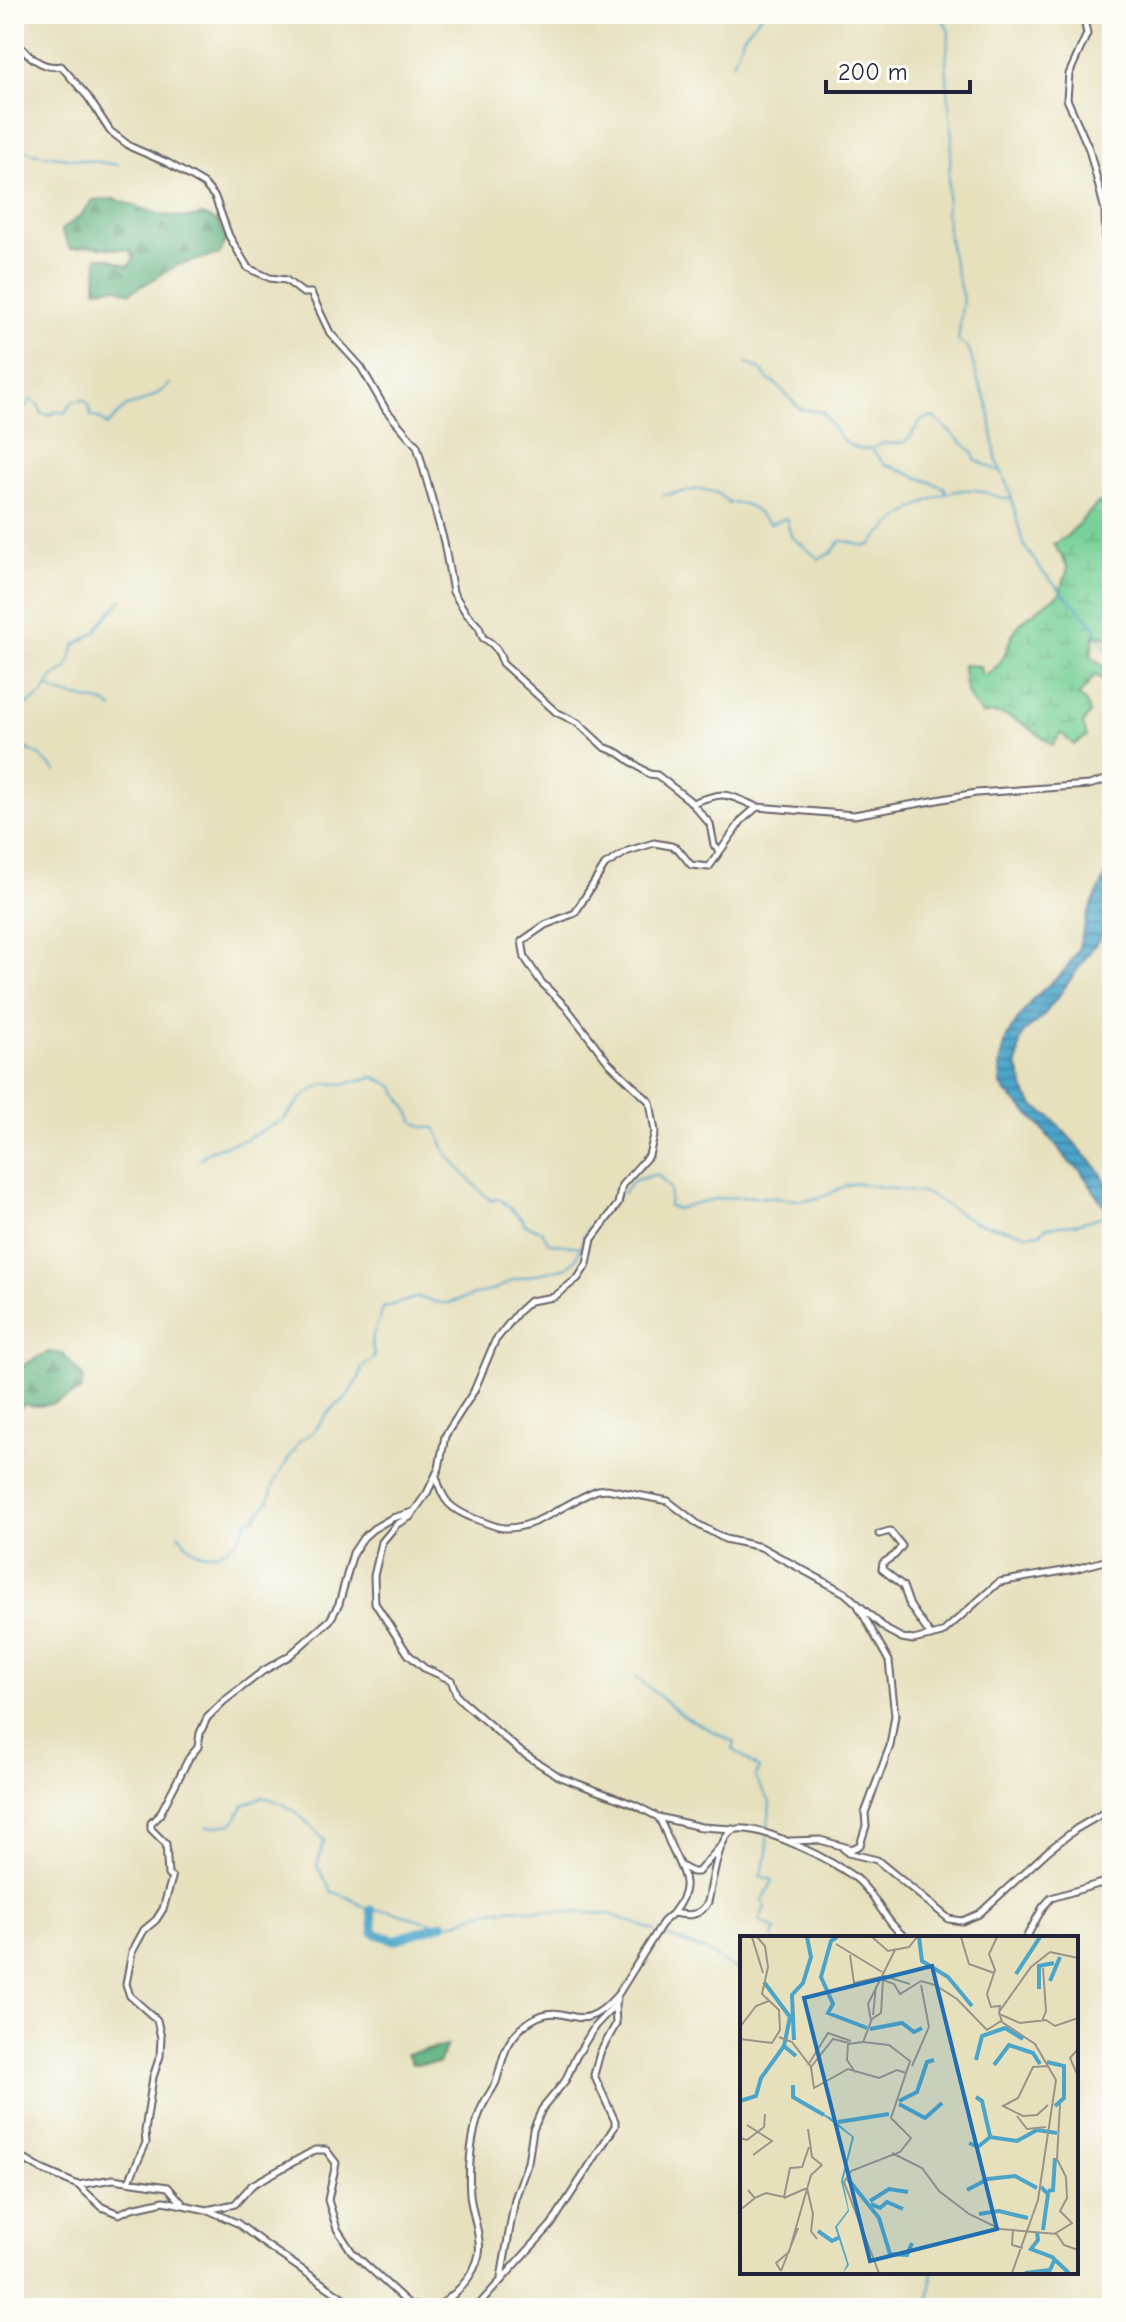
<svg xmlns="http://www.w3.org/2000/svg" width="1126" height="2322" viewBox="0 0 1126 2322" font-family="'Comic Neue',sans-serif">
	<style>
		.forest { fill: url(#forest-firs); stroke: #426a5e; stroke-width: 2 }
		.wetland { fill: url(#wetland-marsh); stroke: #4c7969; stroke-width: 2 }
		.water { fill: url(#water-rules); stroke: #366382; stroke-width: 2 }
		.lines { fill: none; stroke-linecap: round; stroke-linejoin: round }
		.stream { stroke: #4ba4c9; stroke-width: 2 }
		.river { stroke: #4ba4c9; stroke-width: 9 }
		.minor-casing { stroke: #676468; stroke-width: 9 }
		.minor { stroke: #fff; stroke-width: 5 }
		.inset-river { fill: none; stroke: #4ba4c9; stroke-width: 4 }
		.inset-road { fill: none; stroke: #989489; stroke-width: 2 }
		.view { fill: #1f6fb2; fill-opacity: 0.15; stroke: #1f6fb2; stroke-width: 4 }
		.inset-edge { fill: none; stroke: #22223b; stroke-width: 4 }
	</style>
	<defs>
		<pattern id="forest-firs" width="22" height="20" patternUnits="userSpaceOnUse" patternTransform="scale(2)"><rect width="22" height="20" fill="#61b280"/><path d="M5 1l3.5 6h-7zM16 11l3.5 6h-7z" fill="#50906a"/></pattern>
		<pattern id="wetland-marsh" width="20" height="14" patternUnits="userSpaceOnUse" patternTransform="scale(2)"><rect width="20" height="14" fill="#77d097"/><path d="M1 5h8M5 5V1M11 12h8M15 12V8" fill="none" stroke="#67b283"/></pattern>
		<pattern id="water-rules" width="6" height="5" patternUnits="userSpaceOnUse" patternTransform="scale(2)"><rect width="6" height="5" fill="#4ba4c9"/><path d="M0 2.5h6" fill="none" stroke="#3e85a4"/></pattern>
	</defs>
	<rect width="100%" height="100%" fill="#fdfcf7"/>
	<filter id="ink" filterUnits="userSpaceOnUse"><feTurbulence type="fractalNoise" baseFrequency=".0125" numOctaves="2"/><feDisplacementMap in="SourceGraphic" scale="16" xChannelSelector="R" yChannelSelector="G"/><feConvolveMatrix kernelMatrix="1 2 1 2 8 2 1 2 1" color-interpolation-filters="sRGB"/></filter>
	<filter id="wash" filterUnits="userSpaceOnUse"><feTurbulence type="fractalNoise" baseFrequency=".006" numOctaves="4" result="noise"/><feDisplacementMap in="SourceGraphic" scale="32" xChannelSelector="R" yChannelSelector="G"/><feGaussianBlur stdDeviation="1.8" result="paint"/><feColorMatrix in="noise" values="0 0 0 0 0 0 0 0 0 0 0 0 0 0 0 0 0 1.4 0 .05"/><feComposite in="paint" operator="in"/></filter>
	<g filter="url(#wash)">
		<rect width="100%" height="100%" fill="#e6e0bd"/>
		<!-- forest -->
		<path class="forest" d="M115 199 162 215 188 218 203 215 218 222 226 239 220 254 178 265 130 293 116 287 96 289 97 257 109 258 128 266 134 259 130 250 87 246 70 249 61 230 80 216 93 200Z
			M48 1352 63 1354 83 1377 81 1390C60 1401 46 1410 23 1404L14 1419V1375L25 1364Z
			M447 2046 438 2063 412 2064 407 2054Z"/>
		<!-- wetland -->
		<path class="wetland" d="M1099 502 1112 514V643L1103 635 1100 637 1095 633 1091 655C1098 664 1111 668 1107 681L1095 675 1079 696 1087 704 1090 713 1083 724 1087 736 1074 745 1061 733 1053 745C1034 732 1008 707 983 715 968 702 963 684 963 665L980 666 981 674 986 675C1011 660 1006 636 1021 623 1033 611 1049 603 1062 591L1060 589C1073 566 1067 564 1053 544L1067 536Z"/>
		<!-- water -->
		<path class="water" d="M1112 864V901L1104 932 1063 990 1040 1020 1024 1032 1020 1042 1017 1065 1027 1096 1034 1106 1051 1117 1099 1170 1112 1191V1218L1080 1170 1071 1164 1037 1122 1006 1092 1001 1085 1000 1064 1007 1037 1015 1024 1032 1000 1065 970 1078 950 1088 913Z"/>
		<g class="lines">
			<!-- stream -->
			<path class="stream" d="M941 14 949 32 946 63 952 139 946 213 950 248 963 299 958 341 969 349 980 387 988 403 996 459 1010 492 1023 544 1041 570 1094 625 1100 639 1112 657
				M733 63 744 35 762 14
				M14 143 31 153 119 165
				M746 363 761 370 768 380 774 382 800 409 823 412C837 435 853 462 883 443 909 446 907 441 921 420L933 417 973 452 975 460 999 471
				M14 420 31 400 38 404 42 414 49 415 58 411 65 413 72 402 84 400 89 405 91 416 101 419 107 426 126 406C141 404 158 395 170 384
				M873 451 884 464 945 488 946 494
				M663 495 701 489 718 493 729 503 745 504 753 509 770 524 786 518 791 536 819 559 831 553 841 541C851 540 861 548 871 545 892 518 941 487 975 490 988 491 995 499 1012 499
				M49 687 59 693 105 703 113 709
				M14 713 41 696 53 677 67 669 75 645 96 632 101 623 122 600
				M14 743 39 755 56 771
				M200 1159 209 1151 245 1139 283 1120 304 1096 325 1083 344 1084 374 1077 387 1083 394 1087 415 1122 423 1127 435 1128C441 1136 441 1144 446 1152 459 1169 475 1186 491 1201L499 1198 523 1220 524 1224 541 1231 549 1243 581 1247 584 1235 618 1195
				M623 1193 633 1181 657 1174 670 1189 669 1206 677 1209C704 1199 736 1196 764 1197 781 1198 799 1202 815 1199 830 1196 841 1185 856 1183L927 1194 974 1222 1027 1234 1041 1233 1046 1227 1080 1223 1112 1213
				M178 1534C184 1541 190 1549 198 1552 221 1560 242 1539 248 1519H255L269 1500 275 1481 299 1442 313 1432 334 1406 344 1401 359 1378 362 1367 375 1357 371 1342 383 1308 418 1297 439 1303H448L496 1289 513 1280 567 1267 575 1260 581 1247
				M635 1676 682 1715 733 1742 735 1744 733 1749 759 1769 755 1778 770 1803 768 1830
				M206 1827 233 1824 244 1805 262 1797C290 1802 305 1820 324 1840L317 1866 332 1892C347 1896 355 1900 368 1910 394 1907 416 1923 442 1924 459 1925 470 1914 485 1912 499 1909 516 1907 528 1910L609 1914 655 1931
				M767 1836 768 1854 760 1876 773 1880 763 1901 765 1908 759 1920 776 1930 772 1938
				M659 1933 705 1951 742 1973
				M928 2308 933 2272"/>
			<!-- river -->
			<path class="river" d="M371 1910 374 1933 394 1940 443 1924"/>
		</g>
	</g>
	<g filter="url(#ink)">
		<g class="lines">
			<defs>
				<path id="minor" d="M1083 14 1087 34 1069 74 1067 99 1089 149 1105 210 1107 297 1112 334
					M14 40C27 54 41 70 61 66L88 97 110 131 131 147 168 163 204 184 215 197 229 236 248 268 270 278 286 280 303 293H311L330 333 361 367 386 410 417 446 444 542 453 592 466 613 479 627 483 638C494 643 501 654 502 663L556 712 578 723 604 747 619 753 649 774 657 775 689 800 710 824 714 845 719 851
					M1112 354V372
					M692 803C727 791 723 793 757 807
					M436 1476C443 1502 450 1509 475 1519 485 1522 496 1528 505 1528 538 1529 568 1500 598 1490L607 1489 668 1501 699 1525 725 1539 761 1547 845 1593 887 1630 902 1638 913 1640 942 1633 999 1582 1075 1569 1112 1559
					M879 1534 890 1531 902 1546 895 1555 883 1563 882 1569 903 1586 910 1606 931 1636
					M658 1817C665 1828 668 1841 674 1853 686 1878 692 1888 673 1913
					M733 1829 701 1827 658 1817 635 1805 560 1777 521 1752 463 1702 457 1696 451 1680 424 1668 408 1654 375 1603 374 1576 382 1542 397 1524 410 1517 427 1493 439 1468 445 1436 474 1391 495 1341 518 1312 530 1301 554 1297 578 1278 587 1264 592 1239 618 1204 622 1185 649 1155 655 1132 650 1102 608 1062 566 1007 541 982 525 958 522 941 545 925 575 913 605 865 628 851 654 843 671 846 678 849 691 865 709 867 742 820 757 807 854 815 976 793 1089 785 1112 778
					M790 1841 820 1840 852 1849 860 1845 866 1826 865 1813 890 1746 895 1715 889 1661 856 1602
					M842 1847 848 1853 877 1860 949 1919 962 1921 979 1914 1049 1850 1076 1829 1112 1808
					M683 1867 692 1872H698L720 1847
					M1026 1938 1043 1907 1051 1898 1112 1880
					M14 2150 17 2155 41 2169 78 2185 102 2207 119 2214 132 2208 164 2201 207 2210 235 2204 252 2185 315 2150H326L336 2163 328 2200 337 2229 352 2252 410 2305 429 2308
					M129 2181 146 2143 145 2131 153 2077 160 2056 161 2038 157 2020 130 1996 126 1984 132 1952 144 1930 156 1920 163 1909 172 1878 168 1875 166 1844 151 1829V1823L160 1814 189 1758 198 1747 200 1733 207 1718 224 1701 263 1671 289 1656 330 1620 339 1604 353 1553 363 1538 373 1529 392 1518 413 1512
					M78 2185 113 2179 168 2187 182 2203
					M208 2210 237 2223 266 2245 358 2308
					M501 2278 515 2199 528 2162 533 2130 542 2109 565 2081 576 2057 595 2026 614 2006
					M433 2308C452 2300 475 2276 479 2254 482 2238 471 2211 470 2194 468 2166 471 2134 481 2109 485 2099 492 2091 496 2082 500 2070 502 2058 507 2047 517 2028 539 2009 561 2014 571 2016 581 2020 591 2016 602 2012 611 2002 619 1993L663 1922 673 1913C688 1916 700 1917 708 1902 712 1884 717 1844 730 1832 749 1816 842 1865 859 1881 877 1898 886 1923 906 1938
					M476 2308 551 2225 615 2126V2121L594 2075 600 2053 616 2024 615 2005 617 1999"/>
			</defs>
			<!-- minor casing -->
			<use href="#minor" class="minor-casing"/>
			<!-- minor -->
			<use href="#minor" class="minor"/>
		</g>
	</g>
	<!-- overview -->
	<g transform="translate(740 1936)">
		<rect width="338" height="338" fill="#e6e0bd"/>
		<path d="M79 176 90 181 114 201 103 245 109 275 97 291 109 329 103 337 107 328 95 291 108 274 101 245 112 201Z" fill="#4ba4c9"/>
		<path class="inset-river" d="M97 1 91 5 81 41 93 68 88 77 127 92M179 1 182 25 208 41 232 70M276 38 300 1M310 45 320 21M24 46 50 81 44 110 56 120M299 53V30L314 27M130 93 162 87 174 96 182 92M54 104 52 59 63 47 71 21 67 1M236 124 242 100 265 92 283 103M307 126 324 130V162L315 170M254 129 269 109 293 117 300 128M53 149V161L84 179M236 161 242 165 250 200M0 165 16 160 21 142 44 110M159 165 177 156 187 126 194 124M159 168 185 182 202 167M98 186 149 178M229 207 238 211 250 201 277 205 297 194 317 197M108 243 139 282 150 318 167 319 172 307M301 251 308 258 303 294M227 254 248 243 275 240 297 252M308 255 313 254 315 222M130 265 149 253 168 256M131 268 140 272 147 266 163 273M239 278 259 275 288 282M78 295 92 305 100 301M297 296 298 304 291 313 312 321 329 337M285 337 310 334 314 325"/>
		<path class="inset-road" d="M12 1 23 37M132 1 148 15 169 11 177 1M221 1 229 28 254 37M257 1 249 18 255 34 247 58 251 71 260 70 259 78 280 87 306 84 315 90 338 82M96 8 142 36M310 16 338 22M110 19 114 47 144 40 170 48M133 79 136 50M131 85 128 68 155 14M302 85 306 75 303 32M0 91 16 70 29 65M39 101 52 106 71 131 74 152 108 133 139 142 157 134 166 137M0 103 32 107 40 94 39 74 22 58 28 31 25 10 17 1M123 106 149 109 170 125 151 182 171 202 160 216 111 235 104 246 139 337M338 113 330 122 338 140M68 129 88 97 111 105M172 130 189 91 181 49M308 130 293 131 278 162 263 170 283 180 297 179 308 169M71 131 93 103 109 107M115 136 107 124 108 108 123 106 132 83 141 77 143 44 154 48 160 58 181 45 195 49 217 63 247 94 261 85M320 168 317 223 326 241 327 262 320 275 332 287 316 297 324 309 338 314M277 180 287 193 306 191M7 189 32 205 13 219M68 193 72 221 82 229M0 202 7 204 24 191 25 178M152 217 182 232 199 255 229 278 260 293 317 298M15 262 26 257 44 261 50 232 62 231 69 211M44 262 67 252 73 278 71 295 77 303M0 274 15 262 8 254M273 294 272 309 283 312M41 335 36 327 49 316 71 239 82 229M41 335 58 292M272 337 298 264 316 144 295 108 262 86 259 76 291 31 310 16"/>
		<path class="view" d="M192 30 257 293 130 325 64 62Z"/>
		<rect width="338" height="338" class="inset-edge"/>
	</g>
	<!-- margin -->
	<rect width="1126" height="2322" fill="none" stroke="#fdfcf7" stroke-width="48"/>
	<!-- scale -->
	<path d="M826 80v12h144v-12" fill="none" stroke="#22223b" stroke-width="4"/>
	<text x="838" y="80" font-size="24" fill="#22223b" stroke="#fdfcf7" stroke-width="6" paint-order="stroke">200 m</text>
</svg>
